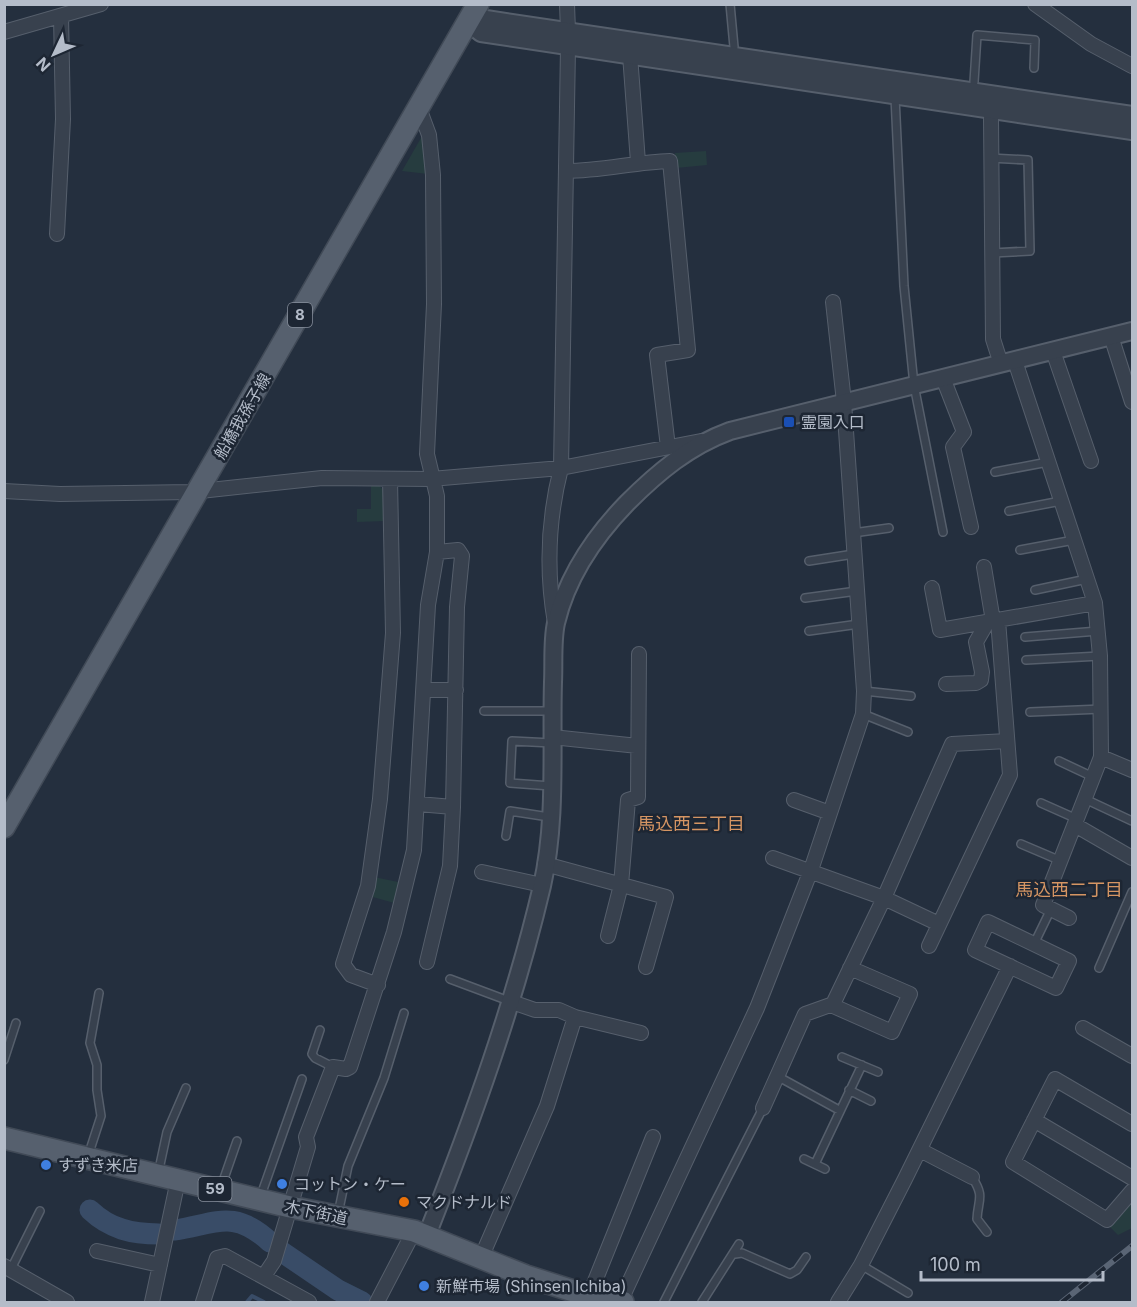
<svg xmlns="http://www.w3.org/2000/svg" width="1137" height="1307" viewBox="0 0 1137 1307" font-family="Inter,'Noto Sans JP',sans-serif">
	<style>
		.green { fill: #263c3f }
		.lines { fill: none; stroke-linecap: round; stroke-linejoin: round }
		.stream { stroke: #394c67; stroke-width: 4 }
		.river { stroke: #394c67; stroke-width: 21 }
		.service-casing { stroke: #565f6c; stroke-width: 10 }
		.minor-casing { stroke: #565f6c; stroke-width: 16 }
		.tertiary-casing { stroke: #565f6c; stroke-width: 20 }
		.primary-casing { stroke: #414a57; stroke-width: 24 }
		.service { stroke: #38414e; stroke-width: 7 }
		.minor { stroke: #38414e; stroke-width: 14 }
		.tertiary { stroke: #38414e; stroke-width: 16 }
		.primary { stroke: #56606e; stroke-width: 21 }
		.rail-casing { stroke: #5a6575; stroke-width: 6 }
		.rail { stroke: #1d2633; stroke-width: 4; stroke-dasharray: 11; stroke-linecap: butt }
		.transit-dot { fill: #1a4fb4; stroke: #1d2633; stroke-width: 2 }
		.shop-dot { fill: #3f7fe0; stroke: #1d2633; stroke-width: 2 }
		.food-dot { fill: #e8710a; stroke: #1d2633; stroke-width: 2 }
		.labels { text-anchor: middle; stroke-width: 5; stroke-linejoin: round; paint-order: stroke }
		.shield { fill: #1d2633; stroke: #878f9c; stroke-width: 1.5 }
		.shield-label { font-size: 15px; font-weight: bold; fill: #b4bcc9 }
		.street-label { font-size: 16px; fill: #b4bcc9; stroke: #1d2633 }
		.poi-label { font-size: 16px; fill: #b4bcc9; stroke: #1d2633; text-anchor: start }
		.neighbourhood-label { font-size: 18px; fill: #d59563; stroke: #1d2633 }
	</style>
	<rect width="100%" height="100%" fill="#242f3e"/>
	<!-- green -->
	<path class="green" d="M425 131 428 174 402 171Z
		M706 151 707 165 676 168 675 153Z
		M371 484H378L385 492V521L357 522V509H371Z
		M374 877 403 883 398 904 369 896Z
		M1132 1198V1228L1118 1235 1108 1225Z"/>
	<g class="lines">
		<!-- stream -->
		<path class="stream" d="M247 1302 252 1296 264 1302"/>
		<!-- river -->
		<path class="river" d="M90 1210C110 1229 132 1234 159 1234
			M174 1230C216 1224 233 1208 270 1242
			M282 1252 338 1290 362 1302"/>
		<defs>
			<path id="service" d="M730 4 734 47
				M974 82 977 35 1035 40 1034 68
				M895 97 904 286 914 385 943 532
				M990 158 1028 160 1030 251 992 253
				M995 472 1048 462
				M1009 511 1061 501
				M853 533 889 528
				M1020 550 1074 540
				M809 561 854 554
				M1035 590 1087 579
				M805 598 857 591
				M809 631 859 624
				M1025 637 1098 631
				M1026 660 1100 656
				M864 691 911 696
				M484 711H552
				M1030 712 1102 709
				M863 714 908 732
				M1059 761 1093 777
				M551 786 510 783 512 741 552 743
				M1085 799 1132 821
				M1041 803 1077 819
				M506 836 510 811 549 817
				M1021 844 1061 861
				M1034 944 1051 909
				M1099 968 1132 892
				M450 979 509 1001
				M320 1030 312 1054 315 1058 333 1067
				M842 1057 878 1072
				M4 1060 16 1023
				M777 1076 839 1110
				M849 1090 871 1101
				M88 1156 101 1116 97 1090V1065L90 1043 99 993
				M804 1159 825 1169
				M815 1164 862 1065
				M158 1174 167 1132 186 1088
				M972 1177C985 1197 978 1199 977 1219L987 1232
				M221 1187 237 1141
				M260 1198 302 1079
				M338 1214 348 1166 384 1078 404 1013
				M735 1254 742 1253 790 1274 797 1270 806 1257
				M861 1265 908 1293
				M11 1269 40 1211
				M664 1302 763 1108
				M702 1302 739 1244"/>
			<path id="minor" d="M567 4 568 31
				M1035 4 1091 44 1132 66
				M4 32 101 4
				M630 55 638 162
				M991 118 993 339 1001 364
				M566 171C602 171 635 162 670 161L688 350 657 355 668 447
				M57 234 63 119 61 16
				M1111 336 1132 402
				M1053 351 1091 461
				M1015 361 1095 603 1100 656 1101 757 1043 905 1069 918
				M943 378 964 432 953 447 971 527
				M4 491 60 494 191 492 322 478 431 479 561 468 701 441
				M984 567 993 621
				M932 588 940 630 1095 603
				M555 623C546 571 548 519 561 468L568 47
				M946 684 976 683 981 680 982 672 976 642 987 623
				M424 690H456
				M552 737 638 746
				M1101 757 1132 770
				M794 800 830 813
				M418 804 453 807 457 607 462 556 458 550 437 552
				M1075 825 1132 858
				M545 864 666 897 646 967
				M482 872 542 885
				M988 922 1069 961 1056 988 975 950Z
				M939 924 884 898 952 744 1007 741
				M608 936 621 885 628 800 638 797 639 654
				M929 946 1010 775 998 620
				M427 962 450 866 453 807
				M378 985 351 975 343 964 368 886 380 799 393 633 390 479
				M509 1001 535 1010H559L575 1017 641 1033
				M831 1005 892 1032 910 994 850 968
				M1083 1028 1132 1056
				M763 1108 805 1014 833 1004 884 898 773 858
				M1034 1120 1132 1178
				M1132 1124 1055 1079 1013 1162 1107 1220 1132 1191
				M920 1150 972 1177
				M97 1251 160 1265
				M481 1258 547 1106 575 1017
				M4 1266 67 1302
				M264 1276 274 1261 308 1147 306 1137 333 1067 346 1069 350 1067 394 932 414 850 428 605 437 552V496L427 454 434 304 433 175 429 135 419 108
				M589 1296 653 1137
				M152 1302 178 1180
				M203 1302 217 1258 225 1256 309 1302
				M377 1302 414 1231
				M620 1302 757 1008 811 870 863 714 864 691 844 402 833 302
				M838 1302 861 1265 905 1179 1010 966"/>
			<path id="tertiary" d="M468 23 481 33 1132 131
				M468 23 486 19 1132 115
				M427 1235C472 1121 514 1005 542 886 557 820 551 748 553 682 554 663 552 641 556 623 567 577 594 537 627 503 658 472 689 446 730 431L1132 331"/>
			<path id="primary" d="M4 827 478 4
				M4 1138 290 1207 414 1231 526 1276 589 1296 623 1302"/>
		</defs>
		<!-- service casing -->
		<use href="#service" class="service-casing"/>
		<!-- minor casing -->
		<use href="#minor" class="minor-casing"/>
		<!-- tertiary casing -->
		<use href="#tertiary" class="tertiary-casing"/>
		<!-- primary casing -->
		<use href="#primary" class="primary-casing"/>
		<!-- service -->
		<use href="#service" class="service"/>
		<!-- minor -->
		<use href="#minor" class="minor"/>
		<!-- tertiary -->
		<use href="#tertiary" class="tertiary"/>
		<!-- primary -->
		<use href="#primary" class="primary"/>
		<defs>
			<path id="rail" d="M1062 1302 1132 1246"/>
		</defs>
		<!-- rail casing -->
		<use href="#rail" class="rail-casing"/>
		<!-- rail -->
		<use href="#rail" class="rail"/>
	</g>
	<!-- markers -->
	<rect class="transit-dot" x="783" y="416" width="12" height="12" rx="3"/>
	<g class="shop-dot">
		<circle cx="46" cy="1165" r="6"/>
		<circle cx="282" cy="1184" r="6"/>
		<circle cx="424" cy="1286" r="6"/>
	</g>
	<circle class="food-dot" cx="404" cy="1202" r="6"/>
	<g class="labels">
		<!-- shield labels -->
		<g class="shield">
			<rect x="288" y="303" width="24" height="24" rx="4.5"/>
			<rect x="198.5" y="1177" width="33" height="24" rx="4.5"/>
		</g>
		<g class="shield-label">
			<text x="300" y="320">8</text>
			<text x="215" y="1194">59</text>
		</g>
		<!-- street labels -->
		<g class="street-label">
			<text transform="translate(242 416) rotate(-60)" y="6">船橋我孫子線</text>
			<text transform="translate(316 1212) rotate(12)" y="6">木下街道</text>
		</g>
		<!-- poi labels -->
		<g class="poi-label">
			<text x="801" y="428">霊園入口</text>
			<text x="58" y="1171">すずき米店</text>
			<text x="294" y="1190">コットン・ケー</text>
			<text x="416" y="1208">マクドナルド</text>
			<text x="436" y="1292">新鮮市場 (Shinsen Ichiba)</text>
		</g>
		<!-- neighbourhood labels -->
		<g class="neighbourhood-label">
			<text x="691" y="830">馬込西三丁目</text>
			<text x="1069" y="896">馬込西二丁目</text>
		</g>
	</g>
	<!-- border -->
	<rect width="1137" height="1307" fill="none" stroke="#b4bcc9" stroke-width="12"/>
	<!-- north arrow -->
	<g transform="translate(54 54) rotate(226)" stroke="#1d2633" stroke-width="4.5" paint-order="stroke">
	<path d="M0-4.5L10 22L0 15L-10 22Z" fill="#b4bcc9"/>
	<text y="-9" font-size="16" font-weight="bold" text-anchor="middle" fill="#b4bcc9">N</text>
	</g>
	<!-- scale -->
	<path d="M921 1271v9h182v-9" fill="none" stroke="#b4bcc9" stroke-width="3"/>
	<text x="930" y="1271" font-size="18" fill="#b4bcc9" stroke="#1d2633" stroke-width="4.5" paint-order="stroke">100 m</text>
</svg>
